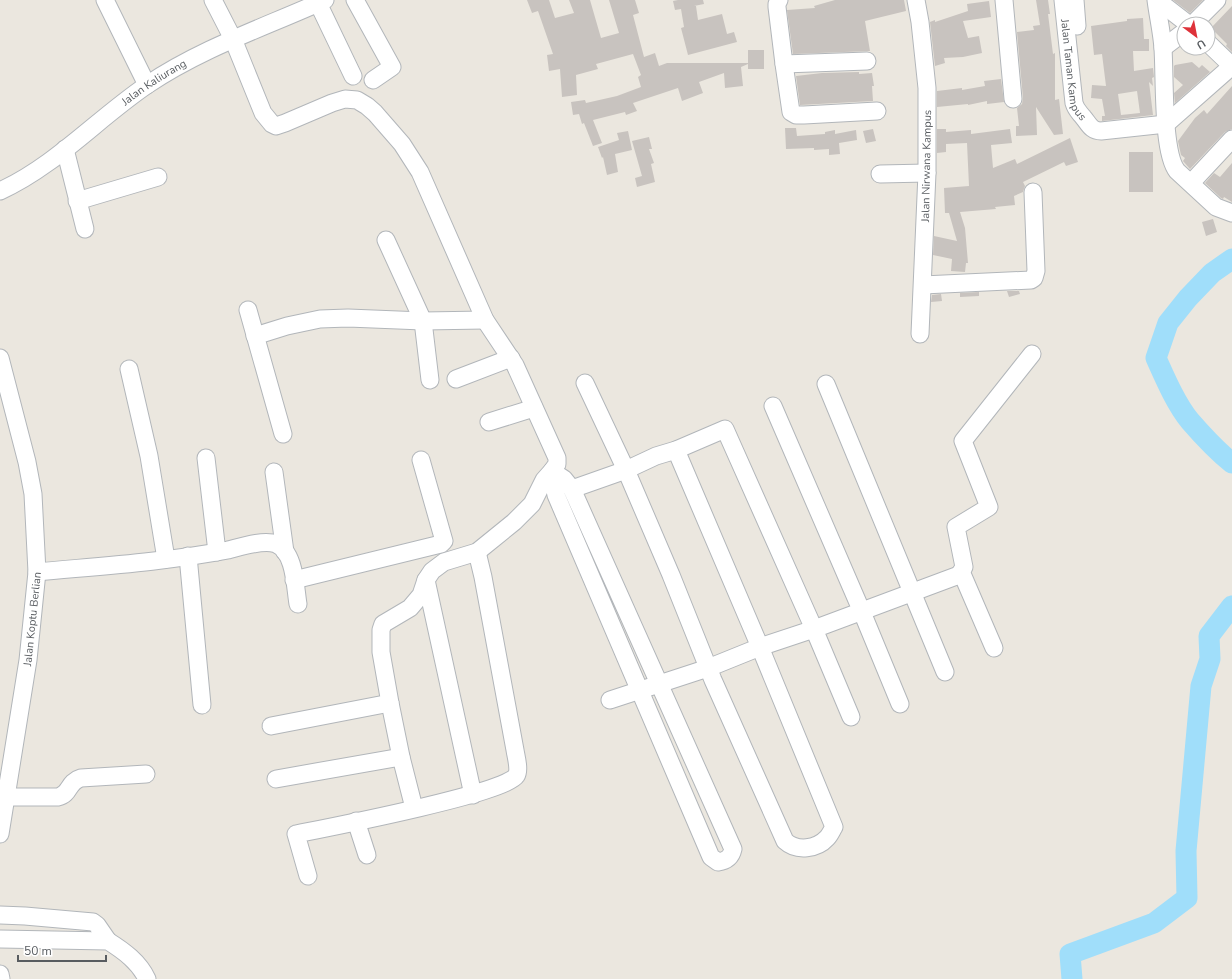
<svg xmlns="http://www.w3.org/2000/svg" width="1232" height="979" viewBox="0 0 1232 979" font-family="'Nunito Sans',sans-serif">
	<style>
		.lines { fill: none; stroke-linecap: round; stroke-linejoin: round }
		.river { stroke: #a0defa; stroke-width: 21 }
		.building { fill: #c8c3bf; fill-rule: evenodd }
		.minor-casing { stroke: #b2b6ba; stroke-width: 19 }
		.minor { stroke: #fff; stroke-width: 17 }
		.labels { text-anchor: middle; stroke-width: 3; stroke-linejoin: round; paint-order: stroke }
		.street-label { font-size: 11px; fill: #585c60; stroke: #fff }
	</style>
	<rect width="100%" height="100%" fill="#ebe7df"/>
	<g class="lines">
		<!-- river -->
		<path class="river" d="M1232 259 1212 273 1188 298 1168 323 1156 358C1165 378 1176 404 1190 421 1203 436 1217 451 1232 463
			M1072 979 1070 954 1154 923 1187 898 1186 851 1201 686 1210 659 1209 636 1232 606"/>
	</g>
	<!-- building -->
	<path class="building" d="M527 0H549L555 18 574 13 569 0H590L601 38 619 33 609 0H635L639 13 633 15 644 57 655 53 659 66 667 63H748V50H764V69H748V64L741 67 743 86 725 88 724 73 699 82 703 93 682 101 678 88 633 103 637 111 626 115 625 112 593 120 602 143 593 146 584 123 582 124 579 114 573 115 571 102 585 100 586 103 617 96 641 87 638 77 641 75 633 54 596 64 598 69 576 75 577 95 562 97 560 69 549 71 547 55 553 54 538 11 532 13Z
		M678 0H703L704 4 694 6H696L698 20 722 14 727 34 734 32 737 42 688 55 681 28 684 27 681 9 675 10 673 1Z
		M835 0H904L906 11 865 21 870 51 793 54 787 10 815 8 814 6Z
		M1036 0H1048L1050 14H1048L1053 54 1055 53V100L1059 99 1063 134 1054 135 1036 107 1037 135 1016 136V126H1019L1017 108 1022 104 1023 98 1017 32 1034 30 1033 26 1040 25Z
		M1173 0H1203L1190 13Z
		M989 1 991 17 963 21 968 38 979 36 982 53 963 57 944 58 945 63 935 66 930 22 935 20V22L968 11 967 4Z
		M1232 6V52L1226 46 1227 44 1211 28Z
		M1143 18 1144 39H1149V51H1133L1134 71 1153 68 1154 77 1152 78 1153 86 1149 82 1153 115 1102 121V116H1105L1102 99 1091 98 1092 85 1106 86 1102 54 1094 55 1091 26 1127 21V19ZM1137 91 1140 113 1121 115 1118 94Z
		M1192 62 1199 68 1202 65 1210 72 1175 103 1174 93 1183 85 1174 77V66L1175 65Z
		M859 72V74L872 73 874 86H872L873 101 800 105 796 76 822 73Z
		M1001 79 1004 102 987 104V101L968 105V104L937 107V91L962 88V90L985 86 984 81Z
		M1232 86V129L1225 132 1190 169 1183 161 1185 158 1181 155 1178 141 1195 118 1204 110 1207 114Z
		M785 128H796L797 136 825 134V132L835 130V134L856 130 857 140 839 143 840 154 829 155V149L814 150V148L786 149Z
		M873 129 876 141 866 143 863 131Z
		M937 129H946V132L971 130V134L1010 129 1012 143 991 145 993 168 1015 159 1017 164 1070 138 1078 162 1066 166 1064 162 1023 182 1025 186 1023 192 1014 196 1015 205 995 207 996 209 960 212 965 228 968 263H966L965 272 951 271 952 259 933 255 934 236 957 241 949 213H945L944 188 969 186 967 143 946 144V152L937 153Z
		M628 131 632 150 615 154 618 172 607 175 603 157 602 158 598 147 619 140 617 133Z
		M649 137 652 149H649L654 163 651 164 655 182 637 187 635 178 642 176 632 141Z
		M1129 152H1153V192H1129Z
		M1232 163V202L1224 197 1223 199 1221 198 1205 183 1214 173 1220 177Z
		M1213 219 1217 232 1206 236 1202 222Z
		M1007 291H1019L1020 294 1009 297Z
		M979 292V296L960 297V293Z
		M941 294 942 301 931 302 932 295Z"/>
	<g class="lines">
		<defs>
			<g id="minor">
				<path d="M105 0 147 85"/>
				<path d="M213 0 233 39 263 113 272 124 276 126 285 123 332 103 345 99 357 100 367 106 375 113 402 144 420 172 485 320 515 365 557 458V464L552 471 544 480 532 504 514 522 477 552 444 562 432 571 426 580 421 595 410 608 383 624 381 630V652L390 703 401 757 414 808"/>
				<path d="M355 0 392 67 373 80"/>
				<path d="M779 0 777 4V7L784 64 791 112 796 115H804L877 111"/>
				<path d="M916 0 920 22 927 88V173L920 334"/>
				<path d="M1004 0 1013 99"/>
				<path id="s1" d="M1063 0 1074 103C1076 110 1079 112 1083 117 1089 124 1091 131 1101 131L1166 124 1232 66"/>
				<path d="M1075 0 1077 26"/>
				<path d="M1156 0C1158 16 1162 33 1163 49 1165 76 1162 152 1177 171L1216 207 1232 213"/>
				<path d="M1157 0 1188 24"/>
				<path d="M318 3 353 76"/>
				<path d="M1193 24 1217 0"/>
				<path d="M1208 43 1232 66"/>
				<path d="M1163 48 1184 32"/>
				<path d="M784 64 867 61"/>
				<path d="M65 149 85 229"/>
				<path d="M880 174 927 173"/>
				<path d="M1191 183 1232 139"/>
				<path id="s2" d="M0 191C55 166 97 119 147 85 202 48 265 27 325 0"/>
				<path d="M77 201 158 177"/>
				<path d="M386 240 423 321 430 380"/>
				<path d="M923 285 1031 280 1034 278 1036 271 1033 192"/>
				<path d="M248 310 283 434"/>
				<path d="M255 336 287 326 320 319 348 318 423 321 485 320"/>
				<path d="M0 358 27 462 33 494 37 572 28 660 0 834"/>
				<path d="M129 369 149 456 166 559"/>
				<path d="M456 379 511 358"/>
				<path d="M585 383 626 470 671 575 713 680 785 841C797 852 817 849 827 838 830 835 832 830 834 827L760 647 676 450"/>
				<path d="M826 384 945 672"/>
				<path d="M773 406 862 612 900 704"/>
				<path d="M489 422 534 408"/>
				<path d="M206 458 217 552"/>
				<path d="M552 471 564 479 572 489 733 849C731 858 726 861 718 862L711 857 556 495 554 486Z"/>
				<path d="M274 472 285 552"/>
				<path d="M572 489 626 470 656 456 676 450 725 429 814 629 760 647 708 668 610 700"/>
				<path d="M188 556 202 705"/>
				<path d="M37 572C101 566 165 562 228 550 240 547 264 539 276 544 295 552 295 586 298 604"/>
				<path d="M959 575 964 567 956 527 989 507 963 441 1032 354"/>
				<path d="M294 580 441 544 444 541 421 460"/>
				<path d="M426 580 473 795"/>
				<path d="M851 717 814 629 959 575 963 576 994 648"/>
				<path d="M271 726 390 703"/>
				<path d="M276 779 401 757"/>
				<path d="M6 797H58C71 794 67 782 81 778L146 774"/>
				<path d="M356 821 367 855"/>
				<path d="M308 876 296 834C326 828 506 793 516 776 520 770 516 757 515 750L483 577 477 552"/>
				<path d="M0 915 25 916 93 922 97 925 108 941"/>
				<path d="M0 939 108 941C124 951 139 962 147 979"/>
				<path d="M0 974 1 979"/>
			</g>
		</defs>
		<!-- minor casing -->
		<use href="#minor" class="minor-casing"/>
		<!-- minor -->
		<use href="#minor" class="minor"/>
	</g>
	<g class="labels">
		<!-- street labels -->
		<g class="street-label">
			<text dy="4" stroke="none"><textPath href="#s1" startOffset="71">Jalan Taman Kampus</textPath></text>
			<text dy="4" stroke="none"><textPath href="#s2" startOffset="189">Jalan Kaliurang</textPath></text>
			<text transform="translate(926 166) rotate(-89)" y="4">Jalan Nirwana Kampus</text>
			<text transform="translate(32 619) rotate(-84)" y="4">Jalan Koptu Berlian</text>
		</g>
	</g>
	<!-- north arrow -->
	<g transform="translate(1196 36) rotate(148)"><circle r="19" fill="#ffffff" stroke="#bcbebf"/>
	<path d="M0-3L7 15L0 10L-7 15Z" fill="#de323a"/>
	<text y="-6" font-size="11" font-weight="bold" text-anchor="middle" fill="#585c60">U</text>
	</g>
	<!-- scale -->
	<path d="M18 955v6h88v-6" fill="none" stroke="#585c60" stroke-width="2"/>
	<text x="24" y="955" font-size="12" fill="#585c60" stroke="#ffffff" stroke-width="3" paint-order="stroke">50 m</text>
</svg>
